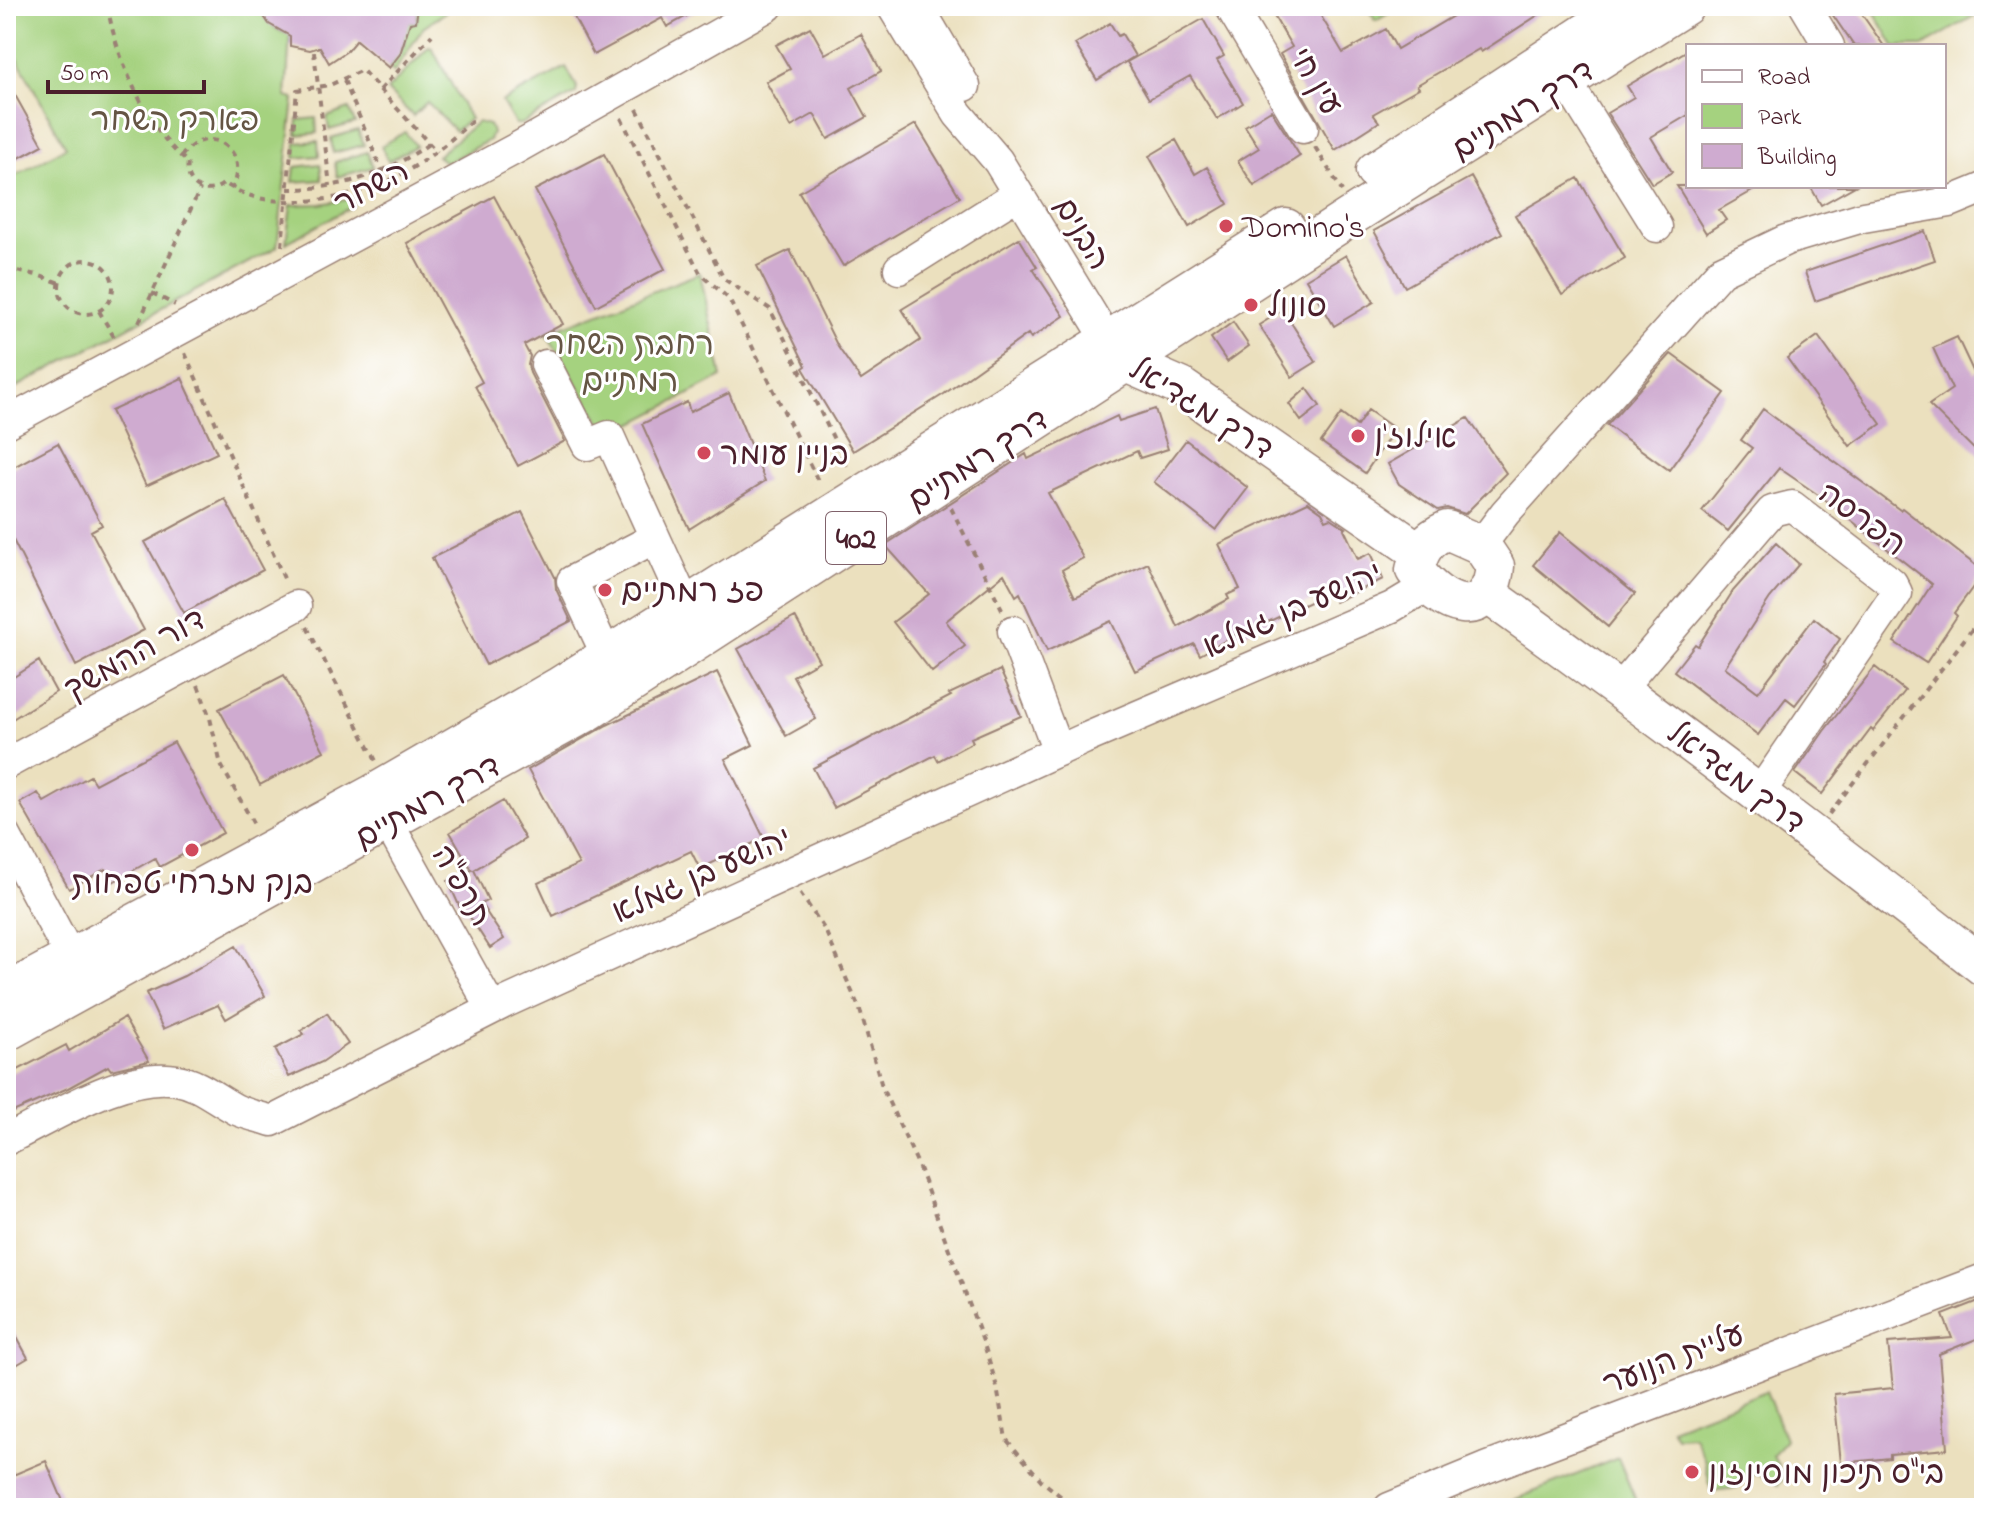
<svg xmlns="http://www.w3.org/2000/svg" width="1990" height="1514" viewBox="0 0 1990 1514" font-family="'Indie Flower','Playpen Sans Hebrew',sans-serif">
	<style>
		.green { fill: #a5d27f; stroke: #787855; stroke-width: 2 }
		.building { fill: #cfabd0 }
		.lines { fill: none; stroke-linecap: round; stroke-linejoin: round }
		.minor-casing { stroke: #9a8074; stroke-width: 33 }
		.major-casing { stroke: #9a8074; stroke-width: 41 }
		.path { stroke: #9a8074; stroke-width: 4; stroke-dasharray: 6 6; stroke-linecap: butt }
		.minor { stroke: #fff; stroke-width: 30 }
		.major { stroke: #fff; stroke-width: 38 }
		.poi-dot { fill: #d1495b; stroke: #fff; stroke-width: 3 }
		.labels { text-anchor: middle; stroke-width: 6; stroke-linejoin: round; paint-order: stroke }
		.shield { fill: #fff; stroke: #80626b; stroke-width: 2 }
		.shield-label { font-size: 30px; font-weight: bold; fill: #4a1f2b }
		.street-label { font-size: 32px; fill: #4a1f2b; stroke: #fff }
		.park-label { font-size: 32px; fill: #655544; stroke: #fff }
		.poi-label { font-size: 32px; fill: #4a1f2b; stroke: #fff; text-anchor: start }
	</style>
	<rect width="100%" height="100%" fill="#fff"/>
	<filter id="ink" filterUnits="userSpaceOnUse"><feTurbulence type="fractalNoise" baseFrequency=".0125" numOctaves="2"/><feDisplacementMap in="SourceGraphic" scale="16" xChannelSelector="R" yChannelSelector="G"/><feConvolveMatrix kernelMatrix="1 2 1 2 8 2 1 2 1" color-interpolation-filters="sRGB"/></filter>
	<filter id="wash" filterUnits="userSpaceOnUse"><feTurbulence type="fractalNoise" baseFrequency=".006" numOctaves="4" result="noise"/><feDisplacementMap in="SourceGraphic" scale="32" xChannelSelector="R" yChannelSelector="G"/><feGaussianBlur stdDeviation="1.8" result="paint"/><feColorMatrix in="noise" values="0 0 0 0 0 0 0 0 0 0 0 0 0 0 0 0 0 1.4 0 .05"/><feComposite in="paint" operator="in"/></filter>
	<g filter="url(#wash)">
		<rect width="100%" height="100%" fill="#ebe0be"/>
		<!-- green -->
		<path class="green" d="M27 6H261C268 21 273 31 290 34L286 97 294 99 277 247 6 393V181L66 147 6 38V17Z
			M418 6H445L446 12 423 28 394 72 389 68 404 45 407 23 416 22Z
			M1366 6H1401L1376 21Z
			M1871 6H1984V10L1923 46H1894Z
			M429 47 432 48 470 119 455 131 427 102 413 116 387 90Z
			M566 67 577 87 576 93 521 124H515L502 102Z
			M349 109 355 123 329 130 327 117Z
			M316 118 317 133 297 135 298 120Z
			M477 122 489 125 492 132 489 140 446 163 437 156Z
			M358 130 364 145 333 153 331 138Z
			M405 132 416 146 388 161 381 146Z
			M318 141 319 156 295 158 296 143Z
			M367 152 373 167 337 177 335 162Z
			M320 164 322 180 293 182 295 167Z
			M351 199 353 206 286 243 291 205 320 204Z
			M700 273 722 377 609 436 546 333Z
			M1766 1391 1785 1439 1773 1455 1784 1478 1778 1485 1756 1472 1738 1488 1711 1491 1705 1461 1694 1436 1676 1437 1671 1428Z
			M1618 1458 1639 1508H1502L1501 1505Z"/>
		<g id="blocks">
			<!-- building -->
			<path class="building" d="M257 6H418L416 22 410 23 400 54 389 68 356 40 347 51 329 63 320 47 310 50 290 46V36L269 24Z
				M568 6H705L667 27 662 18 594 55Z
				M1268 6H1315L1343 53 1386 29 1397 49 1470 6H1552L1481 52 1479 49 1417 85 1419 88 1373 114 1379 122 1335 150 1280 54 1292 47Z
				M1842 6H1856L1884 46H1854L1832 14Z
				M1203 19 1224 56 1217 60 1243 103 1217 119 1190 76 1149 99 1127 62Z
				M1110 23 1118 36 1122 34 1135 56 1097 80 1075 44Z
				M810 27 825 54 861 34 881 71 851 88 867 117 828 139 814 114 791 127 766 82 790 69 776 45Z
				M1688 50V115L1651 137 1672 172 1652 184 1607 113 1634 97 1627 86Z
				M6 79 43 145 6 165Z
				M1271 110 1300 156 1254 186 1238 161 1259 148 1245 126Z
				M916 124 960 197 843 266 799 192Z
				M1176 140 1195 174 1207 167 1228 204 1189 227 1149 156Z
				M604 154 665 269 596 306 535 190Z
				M1471 177 1502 233 1405 287 1374 231Z
				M1578 178 1625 258 1562 295 1515 215Z
				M1677 186H1761L1719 210 1726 220 1706 233Z
				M1810 186H1855L1821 205Z
				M494 196 563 324 524 345 530 356 528 365 530 373 565 441 518 466 475 386 482 382 407 243Z
				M1925 231 1935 260 1815 301 1805 272Z
				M1019 238 1037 267 1033 269 1064 316 1031 338 1028 334 944 394 853 451 803 368 806 366 757 266 790 250 838 347 861 380 921 340 902 309Z
				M1346 255 1374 302 1334 326 1306 279Z
				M1283 310 1316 362 1292 377 1259 325Z
				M1233 322 1249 346 1227 362 1211 338Z
				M1818 336 1881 424 1850 446 1787 358Z
				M1957 337 1974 373 1984 366V459L1929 405 1952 389 1933 348Z
				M1671 354 1725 393 1669 470 1607 425Z
				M182 378 217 453 146 486 111 411Z
				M1307 388 1320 406 1301 421 1289 404Z
				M729 393 765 481 689 529 642 424 687 402 690 412Z
				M1155 409 1168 449 1140 458 1137 451 1048 493 1083 558 1062 570 1075 597 1148 563 1178 627 1229 599 1227 595 1240 589 1219 544 1308 502 1322 512 1326 520 1331 518 1346 528 1344 529 1358 559 1371 553 1383 579 1335 602 1330 592 1245 633 1244 630 1200 655 1194 644 1135 671 1111 621 1047 651 1020 593 1016 596 1004 574 946 621 965 646 932 672 893 622 929 594 885 545 1026 454 1028 459 1117 416 1119 421Z
				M1763 409 1900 510 1902 508 1984 572 1954 613 1957 616 1926 663 1894 642 1932 584 1824 499 1779 468 1728 531 1702 511 1752 448 1741 440Z
				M1368 410 1395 429 1365 473 1321 442 1341 414 1357 426Z
				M1468 418 1506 473 1465 514 1447 508 1438 510 1399 484 1388 464Z
				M1186 440 1248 488 1216 530 1154 482Z
				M58 443 102 525 91 531 144 630 76 666 6 526V471Z
				M225 499 263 570 184 613 145 542Z
				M522 512 555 577 556 589 571 621 486 665 432 558Z
				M1560 532 1635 594 1608 627 1533 565Z
				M1776 543 1799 564 1770 598 1725 667 1758 692 1814 618 1840 639 1824 662 1826 664 1795 705 1786 698 1758 735 1674 671 1695 644 1698 646 1733 591Z
				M795 617 819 661 793 676 816 719 786 736 738 649Z
				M39 661 56 692 6 723V682Z
				M1875 667 1905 691 1873 731 1871 729 1822 794 1795 773 1824 731Z
				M1000 670 1021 716 971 738 973 742 938 761 935 755 834 808 813 768 951 696 949 694Z
				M717 672 753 745 725 759 764 838 700 869 691 851 553 916 538 883 579 864 528 770 607 725Z
				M284 675 324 751 260 785 219 709Z
				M174 742 223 833 160 867 155 858 113 882 105 869 69 889 20 803 38 793 44 802 90 776 95 784Z
				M503 801 525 839 474 870 488 900 481 904 504 939 490 948 466 911 462 912 448 881 472 870 450 832Z
				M236 946 265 996 226 1019 218 1005 163 1029 146 993 184 976Z
				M327 1013 348 1044 322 1062 289 1077 275 1049 304 1034 301 1031Z
				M124 1018 149 1061 111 1070 108 1066 68 1088 6 1115V1076L66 1045 69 1051Z
				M1984 1299V1336L1939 1354 1947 1449 1890 1454V1458L1841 1463 1834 1394 1893 1388 1888 1343 1952 1338 1943 1315Z
				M6 1317 28 1358 6 1371Z
				M46 1461 66 1508H13L6 1492V1478Z"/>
		</g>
	</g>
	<g filter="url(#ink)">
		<use href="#blocks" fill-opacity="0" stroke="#9a8074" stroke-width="2"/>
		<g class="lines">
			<defs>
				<path id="minor" d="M892 6 958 114 998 161 1108 341
					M918 6 965 86
					M1230 6 1303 128
					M1805 6 1829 46
					M1566 81 1657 227
					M899 269 1018 194
					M546 365 587 445 609 436 686 606
					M6 423 515 149 768 6
					M1481 545 1505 513 1721 271 1786 240 1863 217 1950 202 1984 188
					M1013 631 1058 751
					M607 656 572 581 655 538
					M1620 689 1772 511 1792 506 1892 583 1897 593 1759 794
					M6 764 296 606
					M378 805 492 1009
					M6 836 71 958
					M6 1140C52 1118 125 1070 177 1080 200 1084 217 1100 237 1110 248 1115 260 1117 272 1121L506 1002 1084 739 1392 607 1427 586
					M1389 1508 1486 1468 1984 1279"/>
				<path id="major" d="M1375 171 1626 6
					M1115 350 1126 363 1181 387 1419 552
					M1447 530 1481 545 1495 566C1489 627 1440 605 1415 570 1420 548 1427 539 1447 530Z
					M1486 593C1655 714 1820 839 1984 967
					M6 993 373 794 558 687 1286 228
					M6 1032 589 711 1350 217 1685 6"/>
			</defs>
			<!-- minor casing -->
			<use href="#minor" class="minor-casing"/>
			<!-- major casing -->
			<use href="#major" class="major-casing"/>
			<!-- path -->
			<path class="path" d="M108 6C113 52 150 135 188 162 184 185 206 199 224 183 248 199 272 202 301 201 374 199 423 167 475 118
				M314 52 330 186
				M344 80 382 171
				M380 90 432 35
				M637 109 724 279 770 309 847 466
				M621 118 700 273 729 299 819 483
				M1315 147 1342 191
				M181 157C206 120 253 149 232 189
				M288 189C341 189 386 175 430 143
				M282 246 297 90 330 85 362 70 437 152
				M59 287a27 27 0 1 1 54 0a27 27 0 1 1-54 0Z
				M6 269 37 275 60 283
				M152 293 175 305
				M99 311 114 337
				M139 322 200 189
				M185 353 286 583
				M951 508 1003 611
				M307 627 376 761
				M198 685 210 718 221 765 256 828
				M1829 814 1984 614
				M800 893 825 930 860 1010 883 1090 916 1160 984 1344 997 1387 1006 1439 1042 1481 1075 1508"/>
			<!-- minor -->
			<use href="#minor" class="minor"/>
			<!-- major -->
			<use href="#major" class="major"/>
		</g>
	</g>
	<!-- markers -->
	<g class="poi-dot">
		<circle cx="1226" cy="226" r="8"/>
		<circle cx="1251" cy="305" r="8"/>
		<circle cx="1358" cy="436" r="8"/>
		<circle cx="704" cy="453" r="8"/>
		<circle cx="605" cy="590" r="8"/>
		<circle cx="192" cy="850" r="8"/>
		<circle cx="1692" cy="1472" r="8"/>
	</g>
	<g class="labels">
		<!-- shield labels -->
		<rect class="shield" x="826" y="512" width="60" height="52" rx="6"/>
		<g class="shield-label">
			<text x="856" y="548">402</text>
		</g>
		<!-- street labels -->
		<g class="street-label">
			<text transform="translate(1317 81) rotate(59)" y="11">עין חי</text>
			<text transform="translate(1522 109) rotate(-32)" y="11">דרך רמתיים</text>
			<text transform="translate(371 186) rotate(-28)" y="11">השחר</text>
			<text transform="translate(1083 233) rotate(59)" y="11">הבנים</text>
			<text transform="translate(1202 408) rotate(32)" y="11">דרך מגדיאל</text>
			<text transform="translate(977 459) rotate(-33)" y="11">דרך רמתיים</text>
			<text transform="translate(1863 518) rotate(37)" y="11">הפרסה</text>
			<text transform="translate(1292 609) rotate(-24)" y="11">יהושע בן גמלא</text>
			<text transform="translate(134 653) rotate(-29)" y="11">דור ההמשך</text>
			<text transform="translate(1737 777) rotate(37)" y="11">דרך מגדיאל</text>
			<text transform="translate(427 801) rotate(-29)" y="11">דרך רמתיים</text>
			<text transform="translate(701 874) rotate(-24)" y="11">יהושע בן גמלא</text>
			<text transform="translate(463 885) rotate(60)" y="11">תרפ"ה</text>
			<text transform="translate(1673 1358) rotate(-21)" y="11">עליית הנוער</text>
		</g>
		<!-- park labels -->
		<g class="park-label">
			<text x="175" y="130">פארק השחר</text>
			<text x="630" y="354">רחבת השחר<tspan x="630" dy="37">רמתיים</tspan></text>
		</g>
		<!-- poi labels -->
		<g class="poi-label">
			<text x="1242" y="237">Domino's</text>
			<text x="1267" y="316">סונול</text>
			<text x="1374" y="447">אילוז'ן</text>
			<text x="720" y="464">בניין עומר</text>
			<text x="621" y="601">פז רמתיים</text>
			<text x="192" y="893" text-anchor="middle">בנק מזרחי טפחות</text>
			<text x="1708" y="1483">בי"ס תיכון מוסינזון</text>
		</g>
	</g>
	<!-- margin -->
	<rect width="1990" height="1514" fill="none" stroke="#fff" stroke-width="32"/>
	<!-- legend -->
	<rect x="1686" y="44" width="260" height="144" fill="#ffffff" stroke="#b7a5aa" stroke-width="2"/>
	<rect x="1702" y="70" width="40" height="12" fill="#ffffff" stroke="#b7a5aa" stroke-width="2"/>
	<text x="1758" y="84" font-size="24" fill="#4a1f2b">Road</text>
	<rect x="1702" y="104" width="40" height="24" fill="#a5d27f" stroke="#b7a5aa" stroke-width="2"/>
	<text x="1758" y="124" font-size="24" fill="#4a1f2b">Park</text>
	<rect x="1702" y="144" width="40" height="24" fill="#cfabd0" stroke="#b7a5aa" stroke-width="2"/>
	<text x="1758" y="164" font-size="24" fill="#4a1f2b">Building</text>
	<!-- scale -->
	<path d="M48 80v12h156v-12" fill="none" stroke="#4a1f2b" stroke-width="4"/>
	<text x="60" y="80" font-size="24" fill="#4a1f2b" stroke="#ffffff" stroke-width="6" paint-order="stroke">50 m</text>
</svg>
